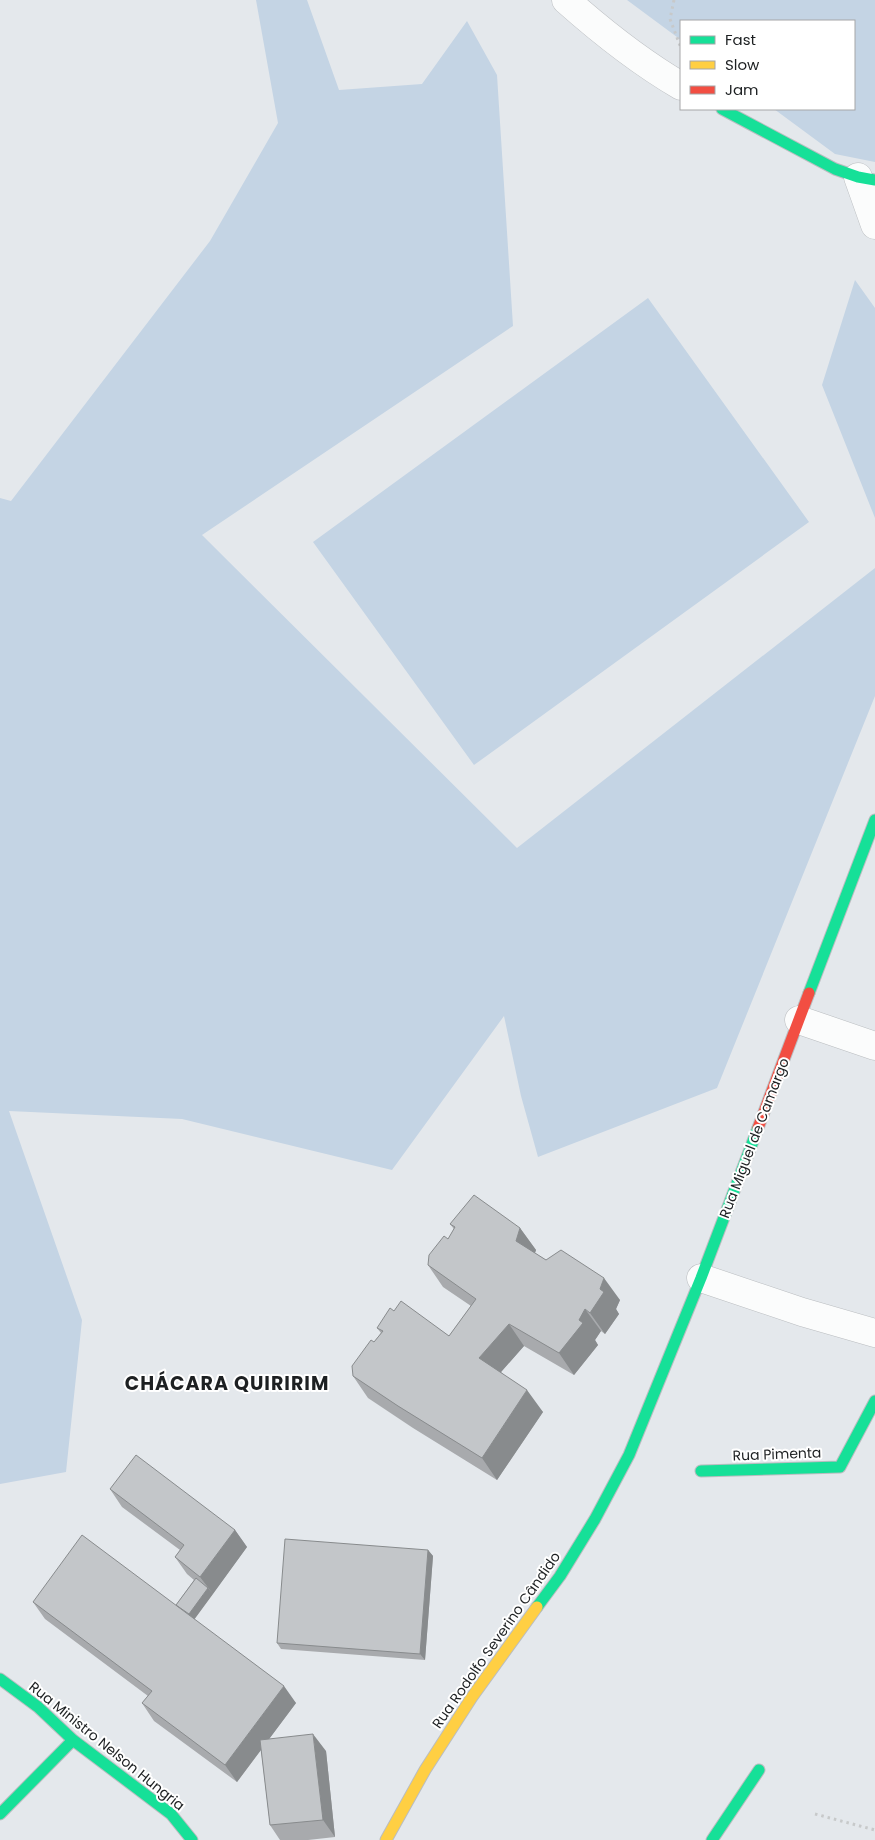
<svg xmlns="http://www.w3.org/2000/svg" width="875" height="1840" viewBox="0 0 875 1840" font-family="Poppins,sans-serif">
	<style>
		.green { fill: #c4d4e4 }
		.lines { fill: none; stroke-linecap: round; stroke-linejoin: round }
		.street-casing { stroke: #babdc0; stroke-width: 29 }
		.fast-casing { stroke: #babdc0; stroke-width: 13 }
		.slow-casing { stroke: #babdc0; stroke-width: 13 }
		.jam-casing { stroke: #babdc0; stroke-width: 13 }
		.path { stroke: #c7c9ca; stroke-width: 3; stroke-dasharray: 2.5 4; stroke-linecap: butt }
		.street { stroke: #fbfcfc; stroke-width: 28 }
		.fast { stroke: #16e098; stroke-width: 11 }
		.slow { stroke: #ffcf43; stroke-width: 11 }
		.jam { stroke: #f24e42; stroke-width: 11 }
		.wall { fill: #a8aaad }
		.shaded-wall { fill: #888b8d }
		.building { fill: #c3c6c9; stroke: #888b8d }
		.labels { text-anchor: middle; stroke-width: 4; stroke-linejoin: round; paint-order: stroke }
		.street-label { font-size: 14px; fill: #1d2022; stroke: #fff }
		.district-label { font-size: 19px; font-weight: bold; letter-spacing: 1px; fill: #1d2022; stroke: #fff }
	</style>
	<rect width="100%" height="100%" fill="#e4e8ec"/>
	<!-- green -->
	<path class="green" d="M256 0H307L339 90 422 84 467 21 497 75 513 326 202 535 517 848 875 568V696L717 1088 538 1157 521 1096 504 1016 392 1170 182 1119 9 1111 82 1320 66 1472 0 1484V498L11 501 210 241 278 123Z
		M627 0H875V162L835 154 774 109H854V21H681V40Z
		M855 280 875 308V518L822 385Z
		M648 298 809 522 474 765 313 542Z"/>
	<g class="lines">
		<defs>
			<path id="street" d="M566 0C602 32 640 62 681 86
				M858 177 875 225
				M799 1020 875 1046
				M701 1278 802 1312 875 1333"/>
			<path id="fast" d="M722 109 835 169 858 177 875 180
				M809 993 875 820
				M701 1471 840 1467 875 1401
				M537 1607 560 1576 595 1519 629 1455 701 1278 758 1128
				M0 1679 38 1707 73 1740 171 1814 192 1840
				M0 1814 73 1740
				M712 1840 759 1770"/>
			<path id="slow" d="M386 1840 425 1770 472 1697 537 1607"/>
			<path id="jam" d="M758 1128 809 993"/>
		</defs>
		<!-- street casing -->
		<use href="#street" class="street-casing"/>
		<!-- fast casing -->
		<use href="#fast" class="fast-casing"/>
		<!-- slow casing -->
		<use href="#slow" class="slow-casing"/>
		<!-- jam casing -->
		<use href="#jam" class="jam-casing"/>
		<!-- path -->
		<path class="path" d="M674 0 670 19 681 48
			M815 1814 875 1830"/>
		<!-- street -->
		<use href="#street" class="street"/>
		<!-- fast -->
		<use href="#fast" class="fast"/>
		<!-- slow -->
		<use href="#slow" class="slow"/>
		<!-- jam -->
		<use href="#jam" class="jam"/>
	</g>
	<!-- wall -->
	<path class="wall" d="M450 1224 520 1228 536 1250 535 1253 546 1260 620 1300 616 1309 619 1314 605 1334 601 1331 595 1340 598 1345 574 1375 524 1346 501 1372 543 1412 497 1480 413 1428 368 1398 353 1376 374 1342 381 1333 377 1328 394 1311 449 1336 471 1306 443 1287 428 1265 448 1239 454 1229Z
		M110 1489 235 1530 247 1547 194 1619 296 1703 269 1739 326 1751 335 1837 308 1840H280L270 1825 261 1750 237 1782 154 1721 142 1703 148 1696 45 1619 33 1602 176 1605 194 1580 187 1574 175 1557 180 1550 122 1507Z
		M428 1550 433 1556 425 1660 281 1649 277 1643Z"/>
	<!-- shaded-wall -->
	<path class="shaded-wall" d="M520 1228 536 1250 531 1263 516 1241Z
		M604 1278 620 1300 616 1309 619 1314 605 1334 590 1313Z
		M585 1309 601 1331 595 1340 598 1345 574 1375 559 1353Z
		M509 1324 524 1346 494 1380 479 1358Z
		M527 1390 543 1412 497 1480 482 1458Z
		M235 1530 247 1547 213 1594 200 1577Z
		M428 1550 433 1556 425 1660 420 1654Z
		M208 1588 213 1594 191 1624 186 1618Z
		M284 1686 296 1703 237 1782 225 1765Z
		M313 1734 326 1751 335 1837 323 1820Z"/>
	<!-- building -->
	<path class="building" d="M474 1195 520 1228 516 1241 546 1260 561 1250 604 1278 600 1289 604 1292 590 1313 585 1309 579 1320 583 1323 559 1353 509 1324 479 1358 527 1390 482 1458 398 1406 353 1376 352 1366 371 1340 374 1342 383 1331 377 1328 390 1308 394 1311 401 1301 449 1336 476 1299 428 1265 429 1255 444 1236 448 1239 455 1227 450 1224Z
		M136 1455 235 1530 200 1577 175 1557 184 1545 110 1489Z
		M82 1535 284 1686 225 1765 142 1703 152 1691 33 1602Z
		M285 1539 428 1550 420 1654 277 1643Z
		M196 1578 208 1588 189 1614 176 1605Z
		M313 1734 323 1820 270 1825 260 1740Z"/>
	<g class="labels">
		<!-- street labels -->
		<g class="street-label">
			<text transform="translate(754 1138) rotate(-69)" y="5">Rua Miguel de Camargo</text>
			<text transform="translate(777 1454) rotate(-2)" y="5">Rua Pimenta</text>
			<text transform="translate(496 1640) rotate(-55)" y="5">Rua Rodolfo Severino Cândido</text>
			<text transform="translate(107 1746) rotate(39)" y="5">Rua Ministro Nelson Hungria</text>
		</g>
		<!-- district labels -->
		<g class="district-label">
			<text x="227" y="1390">CHÁCARA QUIRIRIM</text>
		</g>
	</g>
	<!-- legend -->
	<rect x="680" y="20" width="175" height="90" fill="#ffffff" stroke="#a5a6a7"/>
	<rect x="690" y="36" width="25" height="8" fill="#16e098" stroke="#a5a6a7"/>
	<text x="725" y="45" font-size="15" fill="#1d2022">Fast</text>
	<rect x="690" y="61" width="25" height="8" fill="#ffcf43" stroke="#a5a6a7"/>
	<text x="725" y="70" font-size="15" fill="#1d2022">Slow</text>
	<rect x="690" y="86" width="25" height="8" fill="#f24e42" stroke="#a5a6a7"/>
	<text x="725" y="95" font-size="15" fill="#1d2022">Jam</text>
</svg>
